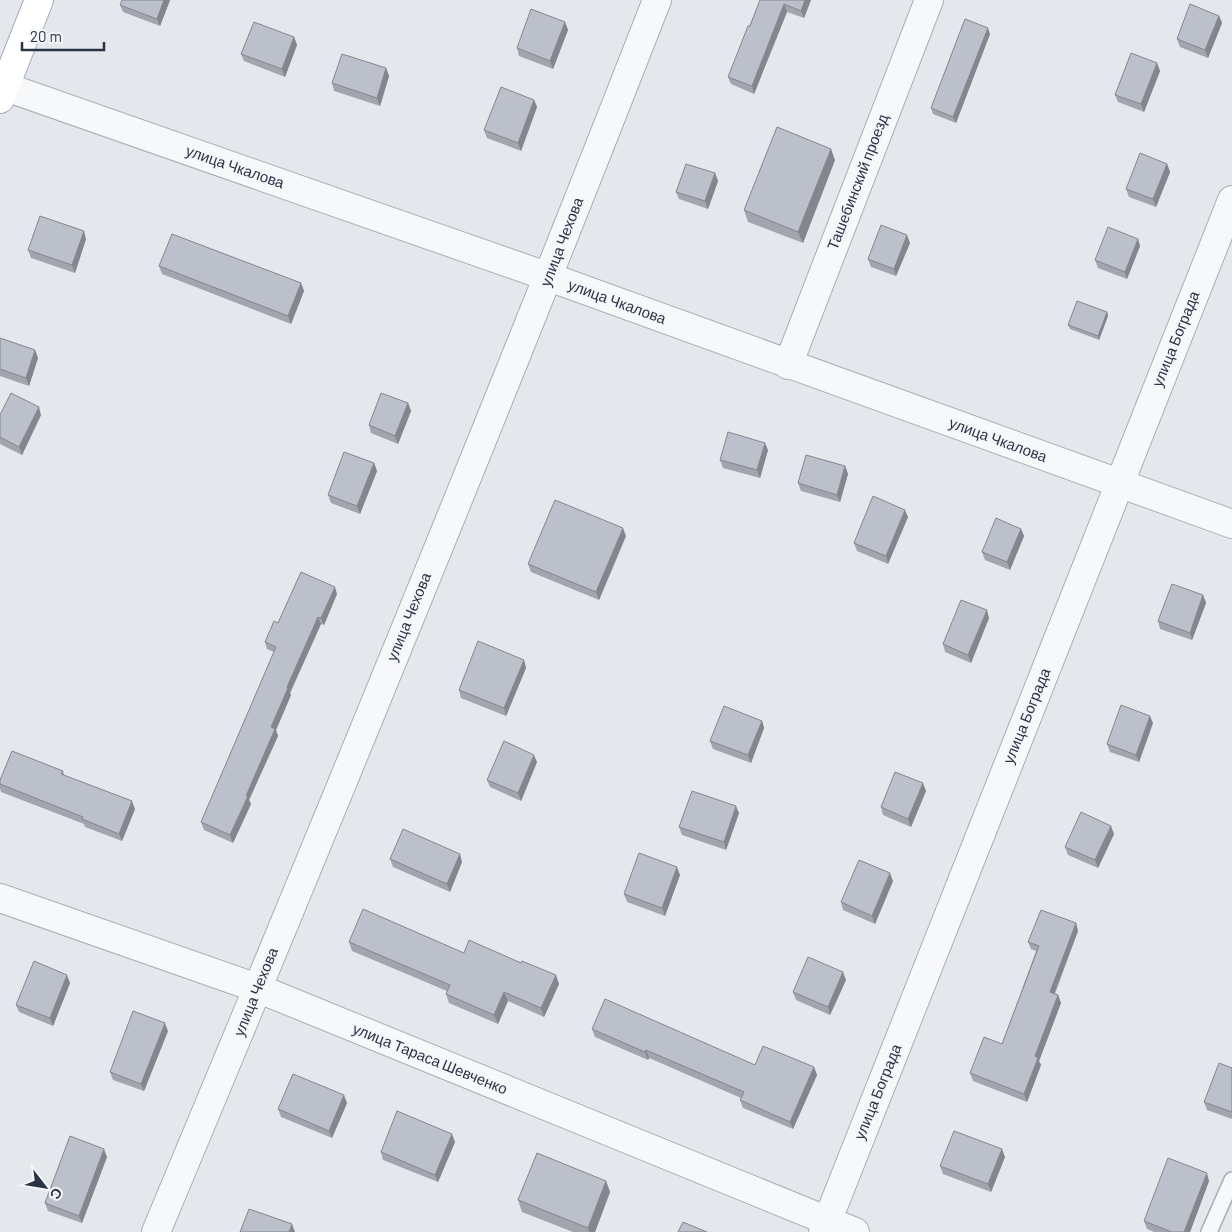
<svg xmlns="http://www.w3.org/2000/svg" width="1232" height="1232" viewBox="0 0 1232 1232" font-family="Barlow,sans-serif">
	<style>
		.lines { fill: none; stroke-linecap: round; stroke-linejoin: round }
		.lane-casing { stroke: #a9aeb7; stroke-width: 18 }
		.street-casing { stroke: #a9aeb7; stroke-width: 30 }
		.primary-casing { stroke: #a3abb8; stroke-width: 30 }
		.lane { stroke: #f7f8fa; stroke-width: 15 }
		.street { stroke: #f7f8fa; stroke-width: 28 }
		.primary { stroke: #fff; stroke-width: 28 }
		.wall { fill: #a1a5ae }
		.shaded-wall { fill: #83868d }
		.building { fill: #bbc0ca; stroke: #83868d }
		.labels { text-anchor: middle; stroke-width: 4; stroke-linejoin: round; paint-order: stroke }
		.street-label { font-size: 15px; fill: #2b3445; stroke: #f4f6f9 }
	</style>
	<rect width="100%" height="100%" fill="#e4e7ec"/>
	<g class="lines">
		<defs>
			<path id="lane" d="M1209 1232 1232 1180"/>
			<path id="street" d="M0 85 549 277 1232 524
				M788 365 929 0
				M0 898 257 988 855 1232
				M156 1232C327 823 496 413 657 0
				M823 1232 1232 200"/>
			<path id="primary" d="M0 99 39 0"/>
		</defs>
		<!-- lane casing -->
		<use href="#lane" class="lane-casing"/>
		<!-- street casing -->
		<use href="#street" class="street-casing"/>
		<!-- primary casing -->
		<use href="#primary" class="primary-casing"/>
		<!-- lane -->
		<use href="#lane" class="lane"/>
		<!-- street -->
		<use href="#street" class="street"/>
		<!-- primary -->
		<use href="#primary" class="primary"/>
	</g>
	<!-- wall -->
	<path class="wall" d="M122 0H170L160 26 123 12 120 5Z
		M760 0H811L804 18 787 12 754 94 731 84 728 77Z
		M1219 16 1222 23 1208 58 1180 47 1177 39Z
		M565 22 568 30 553 69 519 56 517 48Z
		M990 34 956 123 933 114 931 108Z
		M294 37 297 45 285 77 244 61 241 54Z
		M1157 63 1160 71 1144 112 1118 102 1115 95Z
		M386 68 389 76 380 106 334 91 332 83Z
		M534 100 537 107 521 151 487 138 484 130Z
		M835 160 803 243 748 222 744 210Z
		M1167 164 1170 172 1156 207 1129 197 1126 189Z
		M715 173 718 181 708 209 679 199 676 192Z
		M86 239 75 273 31 258 28 250Z
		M1138 239 1140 246 1127 279 1098 268 1095 260Z
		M910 243 896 276 871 267 868 259Z
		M159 266 301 283 304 291 291 324 162 274Z
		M1107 312 1108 316 1099 340 1070 329 1068 325Z
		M0 338 35 350 38 358 29 386 0 376Z
		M408 403 411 411 398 444 371 433 369 425Z
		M0 415H41L22 455 0 444Z
		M768 450 760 478 723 468 720 460Z
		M374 463 377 471 360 514 331 503 328 495Z
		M845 466 848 474 840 502 801 491 798 483Z
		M908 517 888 564 857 551 854 543Z
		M1021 529 1024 536 1010 570 985 560 982 552Z
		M626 536 599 600 531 572 528 564Z
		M337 594 324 625 321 624 290 693 291 695 276 730 278 736 249 800 251 804 233 843 204 830 201 822 274 652 267 649 265 642 278 623Z
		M1203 595 1206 603 1192 640 1160 629 1158 621Z
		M989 618 971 663 945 652 943 644Z
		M524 660 526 668 506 716 461 698 459 690Z
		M762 721 764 728 751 763 713 749 710 741Z
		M1153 723 1139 762 1110 752 1107 744Z
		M537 762 521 801 490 787 487 780Z
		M63 771 64 775 135 809 122 841 85 827 84 824 1 792 0 788V780Z
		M926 791 911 827 883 815 881 807Z
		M739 813 726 850 682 835 679 827Z
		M1114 834 1098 868 1068 855 1065 847Z
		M390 859 462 862 450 892 393 867Z
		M680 875 665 916 627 902 624 894Z
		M893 881 875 924 843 910 841 902Z
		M1076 923 1078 931 1055 994 1058 995 1061 1003 1039 1061 1041 1065 1027 1102 973 1081 970 1073 1002 1044 1036 951 1031 949 1028 942Z
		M349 942 464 953 559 984 544 1017 508 1001 498 1024 449 1003 446 994 447 991 352 951Z
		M846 980 830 1015 796 1000 793 992Z
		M70 983 53 1026 19 1012 16 1005Z
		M592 1029 755 1065 814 1067 817 1075 793 1129 743 1108 740 1100 741 1098 649 1058 648 1060 595 1037Z
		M168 1031 144 1091 113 1080 110 1072Z
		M1232 1068V1119L1207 1110 1204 1102Z
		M347 1103 332 1138 281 1117 278 1109Z
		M455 1142 438 1182 383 1160 381 1152Z
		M107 1157 82 1223 48 1211 45 1203Z
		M1005 1157 991 1192 943 1174 940 1166Z
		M606 1181 610 1192 595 1232H573L522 1212 518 1200Z
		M1209 1181 1190 1232H1154L1147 1229 1144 1221Z"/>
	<!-- shaded-wall -->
	<path class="shaded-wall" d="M164 0H170L160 26 157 19Z
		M805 0H811L804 18 801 11Z
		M784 4 787 12 754 94 752 86Z
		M1219 16 1222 23 1208 58 1205 50Z
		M565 22 568 30 553 69 550 61Z
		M988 28 990 34 956 123 953 117Z
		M294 37 297 45 285 77 282 69Z
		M1157 63 1160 71 1144 112 1141 104Z
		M386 68 389 76 380 106 377 98Z
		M534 100 537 107 521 151 518 143Z
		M831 149 835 160 803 243 798 232Z
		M1167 164 1170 172 1156 207 1153 199Z
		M715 173 718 181 708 209 705 201Z
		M84 231 86 239 75 273 72 265Z
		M907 235 910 243 896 276 894 269Z
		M1138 239 1140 246 1127 279 1125 272Z
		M301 283 304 291 291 324 288 316Z
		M1107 312 1108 316 1099 340 1098 336Z
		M35 350 38 358 29 386 26 378Z
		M408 403 411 411 398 444 395 436Z
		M39 407 41 415 22 455 19 447Z
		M765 443 768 450 760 478 757 470Z
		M374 463 377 471 360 514 357 506Z
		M845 466 848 474 840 502 837 495Z
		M905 510 908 517 888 564 886 556Z
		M623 528 626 536 599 600 596 592Z
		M1021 529 1024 536 1010 570 1007 562Z
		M335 587 337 594 324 625 321 618Z
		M1203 595 1206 603 1192 640 1190 633Z
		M987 610 989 618 971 663 968 655Z
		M318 617 321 624 290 693 291 695 276 730 278 736 249 800 251 804 233 843 230 835 287 687Z
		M524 660 526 668 506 716 504 708Z
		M1150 716 1153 723 1139 762 1136 755Z
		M762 721 764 728 751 763 748 755Z
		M534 755 537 762 521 801 518 793Z
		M923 783 926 791 911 827 908 819Z
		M132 801 135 809 122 841 119 834Z
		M736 806 739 813 726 850 724 842Z
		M1111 826 1114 834 1098 868 1095 860Z
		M460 854 462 862 450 892 447 884Z
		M677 867 680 875 665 916 662 908Z
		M890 873 893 881 875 924 872 916Z
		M1076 923 1078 931 1052 999 1050 992Z
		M843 972 846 980 830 1015 828 1007Z
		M67 975 70 983 53 1026 50 1018Z
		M556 975 559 984 544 1017 541 1008Z
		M504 992 508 1001 498 1024 494 1015Z
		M1058 995 1061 1003 1039 1061 1041 1065 1027 1102 1024 1094 1035 1056Z
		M165 1023 168 1031 144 1091 141 1084Z
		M646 1050 649 1058 648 1060 645 1052Z
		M814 1067 817 1075 793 1129 790 1122Z
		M344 1095 347 1103 332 1138 329 1131Z
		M452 1134 455 1142 438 1182 435 1175Z
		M104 1149 107 1157 82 1223 79 1216Z
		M1002 1149 1005 1157 991 1192 988 1184Z
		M1207 1173 1209 1181 1190 1232H1184Z
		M606 1181 610 1192 595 1232H589L588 1228Z
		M292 1224 295 1232H289Z"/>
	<!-- building -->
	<path class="building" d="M122 0H164L157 19 120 5Z
		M760 0H805L801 11 784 4 752 86 728 77 748 26H750Z
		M1190 4 1219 16 1205 50 1177 39Z
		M531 9 565 22 550 61 517 48Z
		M965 19 988 28 953 117 931 108Z
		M254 22 294 37 282 69 241 54Z
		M1131 53 1157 63 1141 104 1115 95Z
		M342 54 386 68 377 98 332 83Z
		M501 87 534 100 518 143 484 130Z
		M777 127 831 149 798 232 744 210Z
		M1140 153 1167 164 1153 199 1126 189Z
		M686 164 715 173 705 201 676 192Z
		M40 216 84 231 72 265 28 250Z
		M881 225 907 235 894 269 868 259Z
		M1108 227 1138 239 1125 272 1095 260Z
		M172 234 301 283 288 316 159 266Z
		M1077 301 1107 312 1098 336 1068 325Z
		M0 338 35 350 26 378 0 369Z
		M11 393 39 407 19 447 0 437V415Z
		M381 393 408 403 395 436 369 425Z
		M728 432 765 443 757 470 720 460Z
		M344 452 374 463 357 506 328 495Z
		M806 455 845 466 837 495 798 483Z
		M873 496 905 510 886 556 854 543Z
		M555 500 623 528 596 592 528 564Z
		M996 518 1021 529 1007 562 982 552Z
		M301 572 335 587 321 618 318 617 287 687 288 688 271 727 275 729 246 796H248L230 835 201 822 276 647 265 642 274 621 278 623Z
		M1172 584 1203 595 1190 633 1158 621Z
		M961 600 987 610 968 655 943 644Z
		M478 641 524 660 504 708 459 690Z
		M1121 705 1150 716 1136 755 1107 744Z
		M724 706 762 721 748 755 710 741Z
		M504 741 534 755 518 793 487 780Z
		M12 751 63 771 61 774 132 801 119 834 82 819 83 817 0 784V780Z
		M895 772 923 783 908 819 881 807Z
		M692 791 736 806 724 842 679 827Z
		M1081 812 1111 826 1095 860 1065 847Z
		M403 829 460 854 447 884 390 859Z
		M639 853 677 867 662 908 624 894Z
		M859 860 890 873 872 916 841 902Z
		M363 909 464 953 469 940 521 963 522 961 556 975 541 1008 504 992 494 1015 446 994 450 985 349 942Z
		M1041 910 1076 923 1050 992 1058 995 1035 1056 1038 1058 1024 1094 970 1073 984 1037 1002 1044 1039 946 1028 942Z
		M808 957 843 972 828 1007 793 992Z
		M34 961 67 975 50 1018 16 1005Z
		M605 999 755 1065 763 1046 814 1067 790 1122 740 1100 744 1092 646 1050 645 1052 592 1029Z
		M133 1011 165 1023 141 1084 110 1072Z
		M1219 1063 1232 1068V1112L1204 1102Z
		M293 1074 344 1095 329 1131 278 1109Z
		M397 1111 452 1134 435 1175 381 1152Z
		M954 1131 1002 1149 988 1184 940 1166Z
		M70 1136 104 1149 79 1216 45 1203Z
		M537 1153 606 1181 588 1228 518 1200Z
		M1168 1158 1207 1173 1184 1232H1172L1144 1221Z
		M249 1209 292 1224 289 1232H240Z
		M683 1222 707 1232H678Z"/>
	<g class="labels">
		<!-- street labels -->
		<g class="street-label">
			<text transform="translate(235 167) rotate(19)" y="5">улица Чкалова</text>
			<text transform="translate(858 182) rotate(-69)" y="5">Ташебинский проезд</text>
			<text transform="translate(562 242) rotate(-69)" y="5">улица Чехова</text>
			<text transform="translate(617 302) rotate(20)" y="5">улица Чкалова</text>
			<text transform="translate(1176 339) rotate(-68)" y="5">улица Бограда</text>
			<text transform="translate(998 440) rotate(20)" y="5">улица Чкалова</text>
			<text transform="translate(409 617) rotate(-68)" y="5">улица Чехова</text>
			<text transform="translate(1027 716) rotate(-68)" y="5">улица Бограда</text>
			<text transform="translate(256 992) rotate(-68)" y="5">улица Чехова</text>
			<text transform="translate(430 1059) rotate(22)" y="5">улица Тараса Шевченко</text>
			<text transform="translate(878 1092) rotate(-68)" y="5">улица Бограда</text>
		</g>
	</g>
	<!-- north arrow -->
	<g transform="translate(45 1187) rotate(121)" stroke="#f4f6f9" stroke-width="4" paint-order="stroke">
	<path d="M0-4L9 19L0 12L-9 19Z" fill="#2b3445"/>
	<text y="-8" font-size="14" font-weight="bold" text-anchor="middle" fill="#2b3445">С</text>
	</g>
	<!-- scale -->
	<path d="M22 42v8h82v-8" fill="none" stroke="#2b3445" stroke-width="2.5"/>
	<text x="30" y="42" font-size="15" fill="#2b3445" stroke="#f4f6f9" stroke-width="4" paint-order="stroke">20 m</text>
</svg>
